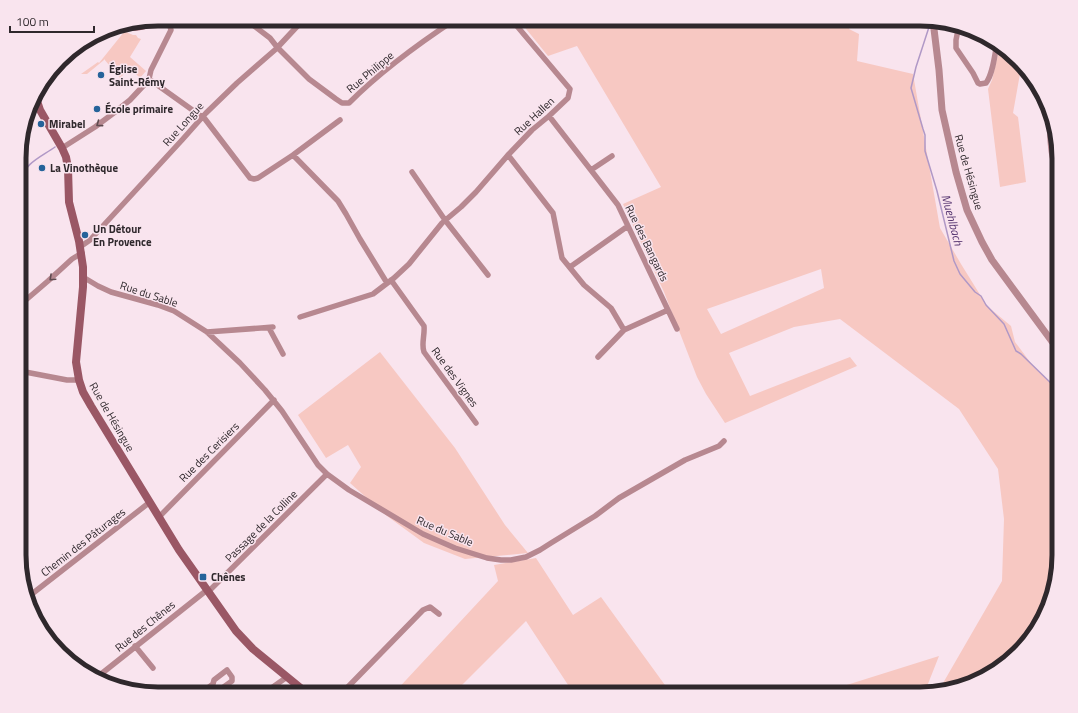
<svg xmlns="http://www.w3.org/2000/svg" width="1078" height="713" viewBox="0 0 1078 713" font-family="'Titillium Web',sans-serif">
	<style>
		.green { fill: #f7c8c2; fill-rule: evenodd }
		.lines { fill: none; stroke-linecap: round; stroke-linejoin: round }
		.stream { stroke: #b098c6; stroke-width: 1.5 }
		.minor { stroke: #b78890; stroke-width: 5.5 }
		.tertiary { stroke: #b78890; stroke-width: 7 }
		.secondary { stroke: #9a5765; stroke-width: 8 }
		.oneway { stroke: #5f4a4f }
		.poi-dot { fill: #25639a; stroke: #f9e4ee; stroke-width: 1.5 }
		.labels { text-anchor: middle; stroke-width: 3; stroke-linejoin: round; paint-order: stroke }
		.poi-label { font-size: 11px; font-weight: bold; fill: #2f282c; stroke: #f9e4ee; text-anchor: start }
		.street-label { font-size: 11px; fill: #2f282c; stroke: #f9e4ee }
		.water-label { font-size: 12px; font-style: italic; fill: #563570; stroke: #f9e4ee }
		.rim { fill: none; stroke: #2f282c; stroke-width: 5 }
	</style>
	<rect width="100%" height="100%" fill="#f9e4ee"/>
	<!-- green -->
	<path class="green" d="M518 19H852L849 29 859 34 857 61 913 74 940 228 961 264 987 306 1011 326 1015 342 1033 366 1059 391V513L1054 515 1059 550V564L1035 632 989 675 939 690 1002 581 1004 519 998 469 959 409 840 319 794 327 729 353 750 396 850 357 857 366 725 423 706 394 697 377 664 292 623 204 661 187 577 46 548 56ZM821 269 824 288 721 334 707 309Z
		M124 32H126L133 35H136L138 38 141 39 130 57 146 71 140 78 130 68 120 78 104 59V60L87 74H81L98 62 99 63Z
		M1000 46 1021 68 1013 113 1018 117 1026 182 1000 187 988 89 992 80Z
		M380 352 455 448 505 525 528 553 465 559 424 543 387 516 350 483 361 467 348 445 326 458 298 415Z
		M536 558 573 615 601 597 670 692 669 694H574L526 621 453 694H393L498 581 494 565Z
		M939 656 924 694H818Z"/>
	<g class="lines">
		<!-- stream -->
		<path class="stream" d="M930 24 916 67 911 88 923 129 925 135V151L937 191 954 261 960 274 975 292 981 296 986 305 1004 324 1016 351 1021 354 1059 391
			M20 182C24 163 41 157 55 147"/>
		<!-- minor -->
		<path class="minor" d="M245 19 270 38 277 47 309 79 336 99 342 103H349C381 71 418 44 456 19
			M959 25 956 40V48L973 73 978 83 980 84 986 83C993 74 995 54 997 42
			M149 79 205 119 250 178 254 179 258 178 293 155 340 120
			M549 116 618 205 677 329
			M1049 118C1050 139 1050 159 1059 179
			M62 148 95 127 115 112 130 100 144 85 149 79 151 70 171 30 169 23 167 19
			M293 155 338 201 346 214 360 239 387 283
			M508 155 553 213 562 258 584 285 611 308 624 330
			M591 170 612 156
			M412 172 445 220 488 275
			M80 247 90 240 182 140 206 113 237 83 276 49 304 19
			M570 267 628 226
			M83 277 98 286 111 292 158 305 174 311 207 332 240 363 265 390 282 411 318 465 327 474 349 490 423 534 455 548 487 558 501 560H511L526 557 540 550 551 543 595 516 619 498 685 460 719 446 724 441
			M391 280 424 326C425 335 421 344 424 352L476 423
			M20 305 48 281 72 259 82 253
			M300 317 373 294 394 278 409 264 442 223 461 207 476 192 508 155 532 130 549 116 568 98 570 89 511 19
			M269 328 283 354
			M207 332 261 328 273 327
			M598 357 624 330 668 310
			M20 371 67 380H79
			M159 517 274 400
			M208 592 327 474
			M28 597 150 502
			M135 646 153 668
			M96 678 207 590
			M200 694 213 684 214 680 227 670 232 677V681L218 691
			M263 694 287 677
			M341 694 423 610 430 607 439 614"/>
		<!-- tertiary -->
		<path class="tertiary" d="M933 21 939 70 942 110 956 172 967 210 982 242 992 260 1059 351"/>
		<!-- secondary -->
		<path class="secondary" d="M124 26C137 29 147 26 158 19
			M35 95 40 110 62 148 66 157 68 168 69 202 79 241 83 267V287L76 362 79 380 83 392 91 406 179 550 236 631 253 649 308 694"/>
	</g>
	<!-- one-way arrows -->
	<defs><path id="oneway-chevron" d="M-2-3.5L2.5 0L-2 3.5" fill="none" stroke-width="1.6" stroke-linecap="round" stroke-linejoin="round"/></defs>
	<g class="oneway">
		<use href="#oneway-chevron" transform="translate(99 124) rotate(144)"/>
		<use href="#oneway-chevron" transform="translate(52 278) rotate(137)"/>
	</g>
	<!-- markers -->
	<g class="poi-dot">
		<circle cx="101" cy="75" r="4"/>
		<circle cx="97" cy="109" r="4"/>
		<circle cx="41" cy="124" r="4"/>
		<circle cx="42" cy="168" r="4"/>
		<circle cx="85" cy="235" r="4"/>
		<rect x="199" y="573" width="8" height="8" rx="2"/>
	</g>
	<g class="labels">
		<!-- poi labels -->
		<g class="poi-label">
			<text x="109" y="73">Église<tspan x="109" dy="13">Saint-Rémy</tspan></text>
			<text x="105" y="113">École primaire</text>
			<text x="49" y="128">Mirabel</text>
			<text x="50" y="172">La Vinothèque</text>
			<text x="93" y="233">Un Détour<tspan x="93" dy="13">En Provence</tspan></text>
			<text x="211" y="581">Chênes</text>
		</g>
		<!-- street labels -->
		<g class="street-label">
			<text transform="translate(370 72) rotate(-40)" y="4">Rue Philippe</text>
			<text transform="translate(534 116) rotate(-43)" y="4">Rue Hallen</text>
			<text transform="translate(183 124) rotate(-48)" y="4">Rue Longue</text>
			<text transform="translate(969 172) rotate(74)" y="4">Rue de Hésingue</text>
			<text transform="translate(647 243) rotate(64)" y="4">Rue des Bangards</text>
			<text transform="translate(149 294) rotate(18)" y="4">Rue du Sable</text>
			<text transform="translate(455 377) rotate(54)" y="4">Rue des Vignes</text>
			<text transform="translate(112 417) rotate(60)" y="4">Rue de Hésingue</text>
			<text transform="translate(209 452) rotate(-45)" y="4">Rue des Cerisiers</text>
			<text transform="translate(261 526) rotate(-45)" y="4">Passage de la Colline</text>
			<text transform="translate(445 531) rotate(23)" y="4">Rue du Sable</text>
			<text transform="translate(83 542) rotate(-38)" y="4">Chemin des Pâturages</text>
			<text transform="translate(145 626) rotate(-39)" y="4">Rue des Chênes</text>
		</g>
		<!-- water labels -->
		<g class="water-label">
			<text transform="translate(952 220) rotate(75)" y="4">Muehlbach</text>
		</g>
	</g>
	<!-- crop -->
	<path d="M0 0H1078V713H0ZM158 26H920A132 132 0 0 1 1052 158V555A132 132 0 0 1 920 687H158A132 132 0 0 1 26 555V158A132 132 0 0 1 158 26Z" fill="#f9e4ee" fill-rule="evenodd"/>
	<path class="rim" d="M158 26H920A132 132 0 0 1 1052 158V555A132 132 0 0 1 920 687H158A132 132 0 0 1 26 555V158A132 132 0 0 1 158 26Z"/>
	<!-- scale -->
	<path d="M10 26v6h84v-6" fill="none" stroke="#2f282c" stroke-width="2"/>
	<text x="16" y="26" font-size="12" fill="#2f282c" stroke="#f9e4ee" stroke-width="3" paint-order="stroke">100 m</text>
</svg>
